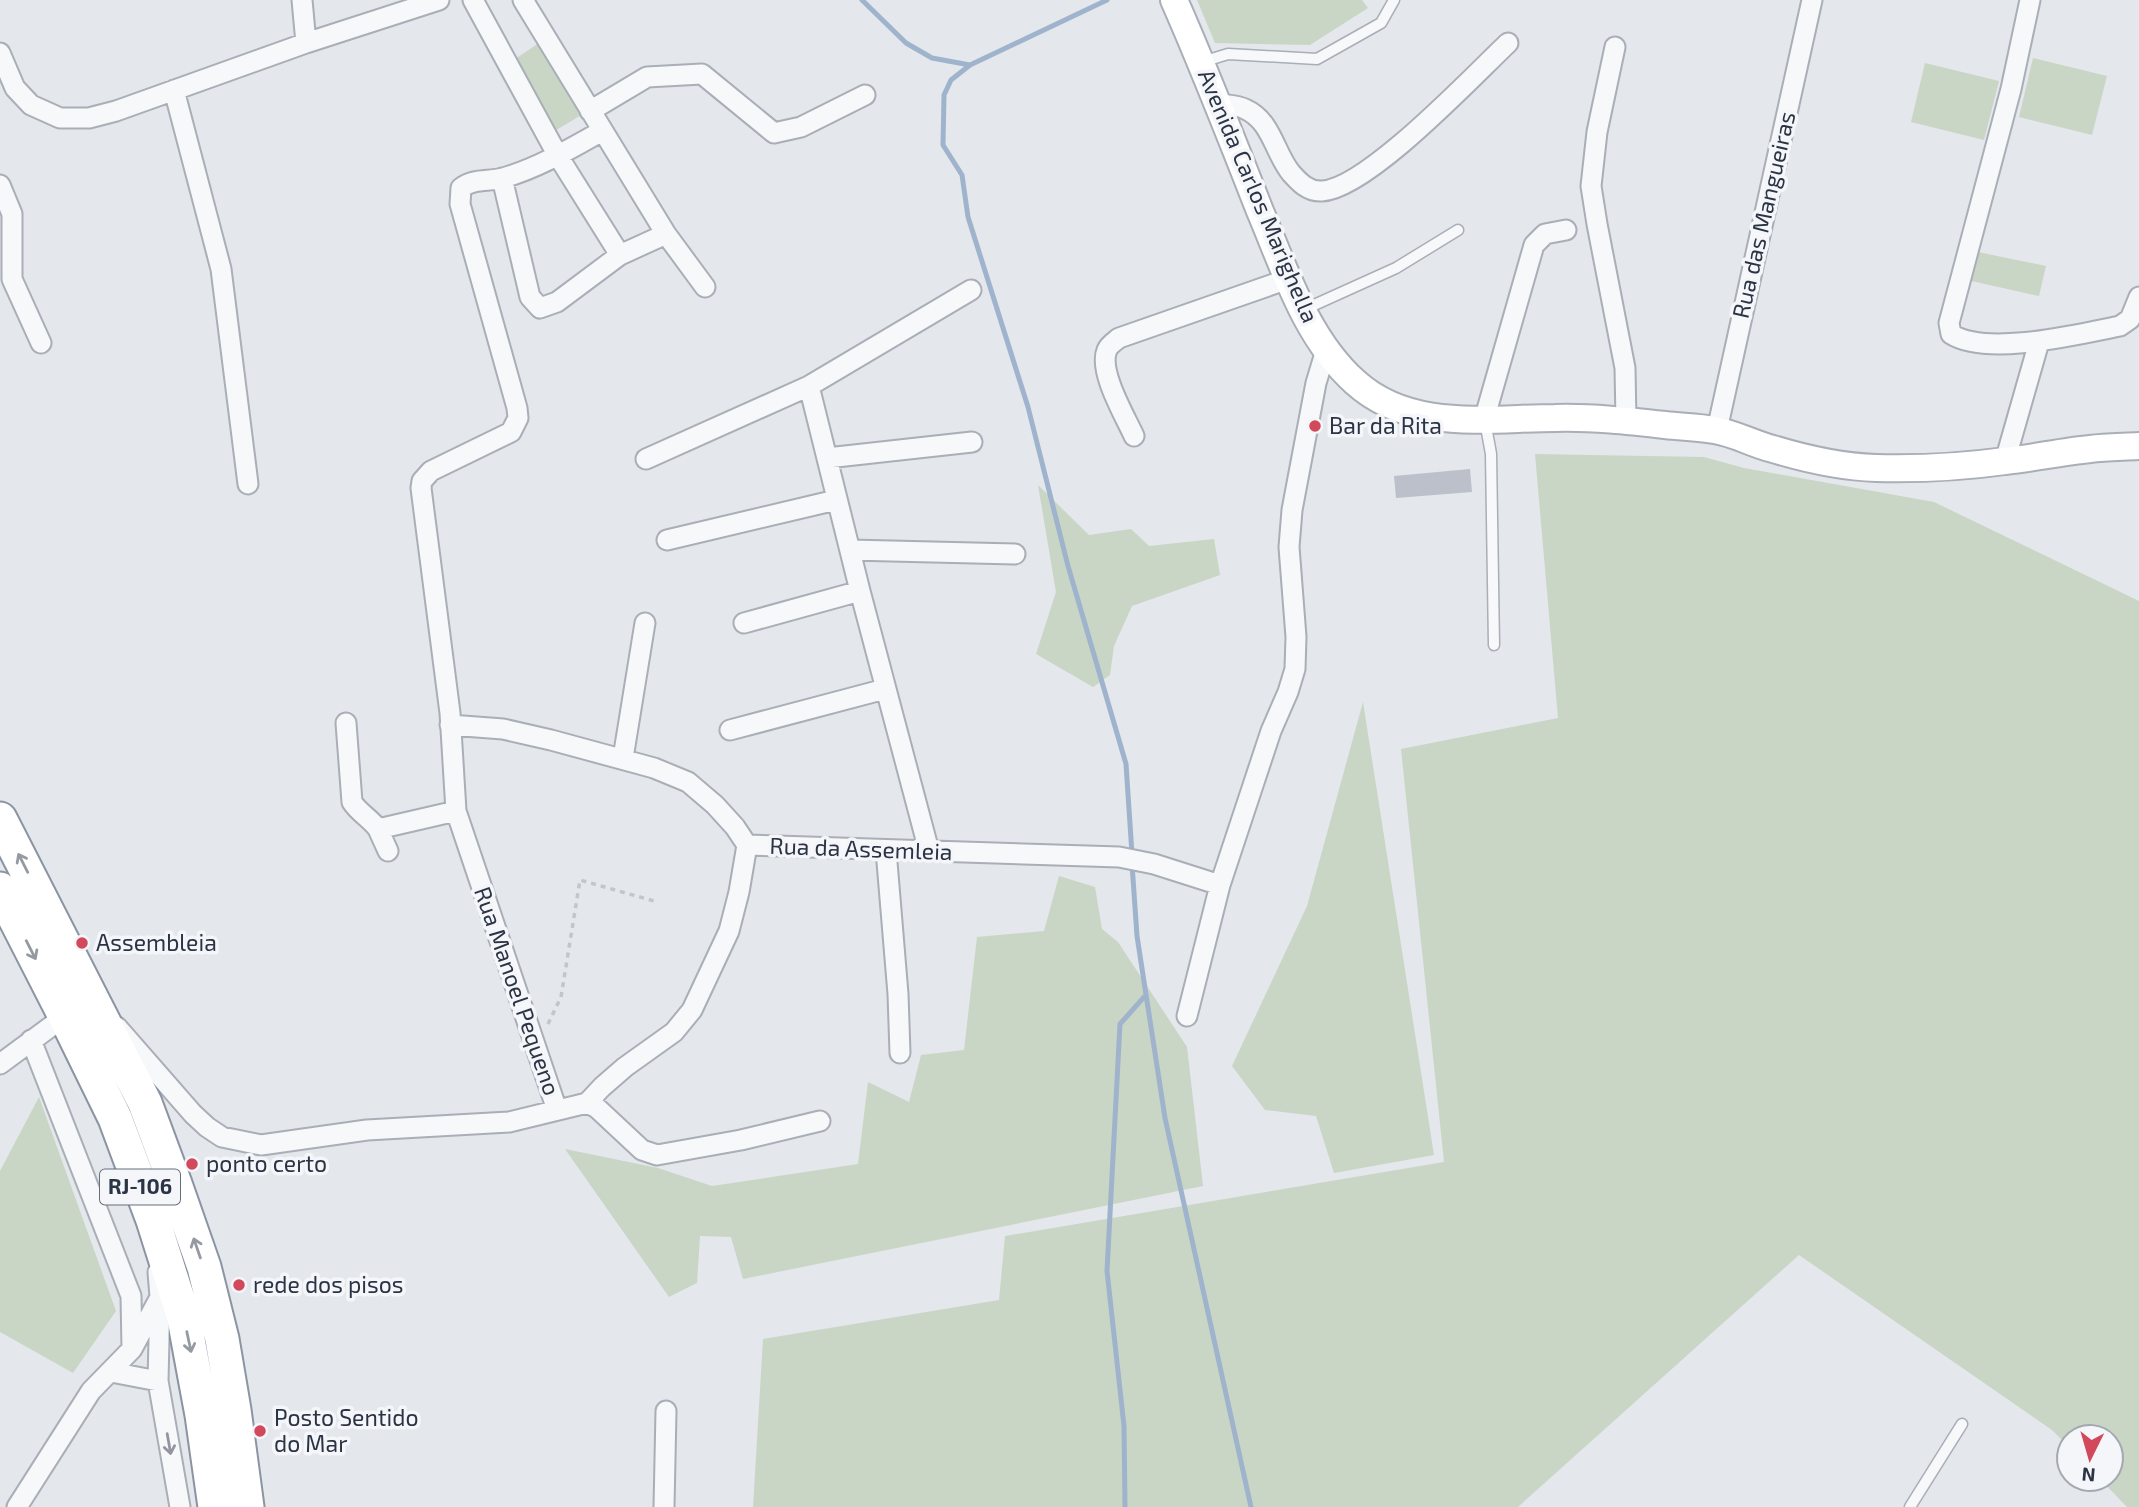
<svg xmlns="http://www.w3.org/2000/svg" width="2139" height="1507" viewBox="0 0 2139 1507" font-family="'Exo 2',sans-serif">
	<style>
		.green { fill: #c9d6c5 }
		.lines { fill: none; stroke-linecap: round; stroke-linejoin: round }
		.stream { stroke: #9fb4cc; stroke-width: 5 }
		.building { fill: #bbc0ca }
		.lane-casing { stroke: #a9aeb7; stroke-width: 13 }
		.street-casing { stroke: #a9aeb7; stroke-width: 23 }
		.secondary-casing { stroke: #a9aeb7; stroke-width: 30 }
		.highway-casing { stroke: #8b94a3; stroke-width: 37 }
		.path { stroke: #c2c5cb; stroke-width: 3.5; stroke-dasharray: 5 5; stroke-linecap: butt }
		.lane { stroke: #f7f8fa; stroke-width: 10 }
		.street { stroke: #f7f8fa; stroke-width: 19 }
		.secondary { stroke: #fff; stroke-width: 26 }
		.highway { stroke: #fff; stroke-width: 33 }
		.oneway { stroke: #959aa2 }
		.oneway2 { stroke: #9196a0 }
		.poi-dot { fill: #d1495b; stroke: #f4f6f9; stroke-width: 2.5 }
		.labels { text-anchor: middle; stroke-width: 7; stroke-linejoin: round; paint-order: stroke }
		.shield { fill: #f4f6f9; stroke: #676e7b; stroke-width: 2 }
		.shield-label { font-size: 21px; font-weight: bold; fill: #2b3445 }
		.street-label { font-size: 23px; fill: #2b3445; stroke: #f4f6f9 }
		.poi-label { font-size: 23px; fill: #2b3445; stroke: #f4f6f9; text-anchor: start }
	</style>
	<rect width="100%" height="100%" fill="#e4e7ec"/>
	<!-- green -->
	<path class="green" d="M1197 0H1362L1368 8 1310 45 1215 43Z
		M539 43 583 114 548 135 506 65Z
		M2033 58 2107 76 2092 135 2019 117Z
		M1925 63 1999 81 1984 140 1911 122Z
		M1973 251 2046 266 2039 296 1967 280Z
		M1535 454 1704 457 1744 468 1934 502 2139 601V1507H2127L2100 1479H2111V1437H2069V1447L2052 1430 1799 1255 1518 1507H753L763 1339 999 1300 1005 1236 1444 1162 1401 749 1558 718Z
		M1038 485 1089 535 1131 529 1149 546 1214 539 1220 575 1132 606 1114 646 1110 675 1093 687 1036 654 1056 592Z
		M1363 702 1434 1155 1334 1173 1316 1116 1265 1110 1232 1066 1307 906Z
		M1059 876 1095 887 1102 929 1118 942 1187 1047 1203 1186 743 1279 731 1237 700 1236 697 1283 669 1297 565 1149 658 1168 712 1186 858 1164 868 1082 909 1102 921 1055 964 1050 977 937 1044 931Z
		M39 1097 116 1311 73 1373 0 1332V1171Z"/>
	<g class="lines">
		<!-- stream -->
		<path class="stream" d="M862 0 906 43 932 58 970 65
			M1107 0 970 65 951 80 944 95 943 145 962 175 968 217 1028 407 1068 566 1126 764 1132 854
			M1132 864 1137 936 1165 1118 1251 1507
			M1125 1507 1124 1426 1107 1271 1120 1024 1145 996"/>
	</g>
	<!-- building -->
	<path class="building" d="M1470 469 1472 492 1396 498 1394 476Z"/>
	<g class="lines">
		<defs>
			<path id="lane" d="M1202 62 1228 54 1317 59 1381 23 1394 0
				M1303 310 1396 268 1458 230
				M1485 421 1491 454 1494 645
				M1910 1507 1962 1424"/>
			<path id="street" d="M302 0 306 43
				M473 0 558 156 620 255
				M523 0 666 234 705 287
				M2030 0 2011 89 1949 323 1951 334C1987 357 2079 334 2120 326L2130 319 2139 297
				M1615 47 1597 132 1591 186 1597 224 1625 368 1626 421
				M0 53 15 88 31 105 60 118H89L116 111 306 43 439 0
				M174 90 221 269 248 484
				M1219 104C1227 105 1238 105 1245 109 1272 121 1274 152 1291 173 1299 182 1308 192 1322 191 1367 189 1473 76 1508 43
				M590 111 647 77 702 74 774 133 801 127 865 95
				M502 178 530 297 540 308 557 302 620 255 666 234
				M0 185 12 214V279L41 343
				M809 386 860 591 929 851
				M1484 420 1534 245 1545 234 1566 230
				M1717 430 1812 0
				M1134 436C1125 416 1098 371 1107 350 1109 345 1114 342 1119 338L1288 279
				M827 458 972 442
				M646 459 809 386 971 290
				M2005 461 2039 342
				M667 540 836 500
				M850 550 1015 554
				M744 623 860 591
				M346 723 352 802C359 813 370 818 378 829
				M450 725 503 729 551 740 654 768 688 782 715 805 735 827 747 845
				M730 730 885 689
				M623 758 645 623
				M747 845 1119 857 1154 864 1220 885
				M886 850 898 994 900 1053
				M388 851 378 829 456 811
				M1187 1016 1220 885 1271 731 1288 692 1295 669 1296 637 1289 547 1292 510 1316 383 1326 350
				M117 1027 193 1114 207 1127 222 1137 261 1145 367 1130 509 1122 587 1103 602 1087 625 1067 674 1032 692 1010 729 931 739 892 747 845
				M31 1040 131 1296 132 1349
				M0 1064 65 1016
				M587 1103 597 1108 642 1150 657 1155 741 1140 820 1121
				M557 1110 456 811 450 713 421 488 422 481 431 471 511 432 518 418 517 408 460 204 461 188C474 178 488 182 503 178 538 168 570 149 602 131
				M158 1272 160 1297 158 1381 180 1507
				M111 1372 158 1381
				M17 1507 91 1391 132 1349 158 1301
				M664 1507 666 1411"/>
			<path id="secondary" d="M1174 0C1205 70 1232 140 1260 211 1285 270 1306 338 1355 382 1410 432 1487 418 1555 418 1592 417 1629 421 1665 425 1682 427 1698 427 1714 430 1734 433 1753 444 1773 449 1806 459 1841 467 1876 468 1919 469 1962 467 2005 461 2033 458 2061 452 2090 449 2106 447 2123 447 2139 446"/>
			<path id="highway" d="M0 819 145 1103 175 1184 204 1267 222 1339 234 1410 247 1507
				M0 889 65 1016 115 1118 153 1220 184 1318 202 1415 215 1507"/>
		</defs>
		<!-- lane casing -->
		<use href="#lane" class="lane-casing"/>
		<!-- street casing -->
		<use href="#street" class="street-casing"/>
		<!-- secondary casing -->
		<use href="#secondary" class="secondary-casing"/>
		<!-- highway casing -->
		<use href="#highway" class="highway-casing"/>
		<!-- path -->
		<path class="path" d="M548 1024 561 997 580 880 654 901"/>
		<!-- lane -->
		<use href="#lane" class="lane"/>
		<!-- street -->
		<use href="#street" class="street"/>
		<!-- secondary -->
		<use href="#secondary" class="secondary"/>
		<!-- highway -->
		<use href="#highway" class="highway"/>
	</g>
	<!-- one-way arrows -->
	<defs><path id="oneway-shaft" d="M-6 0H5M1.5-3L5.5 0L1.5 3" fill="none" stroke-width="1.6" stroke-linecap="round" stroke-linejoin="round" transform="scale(1.75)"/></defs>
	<g class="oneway">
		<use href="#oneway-shaft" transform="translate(23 863) rotate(-117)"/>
		<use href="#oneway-shaft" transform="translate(31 950) rotate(63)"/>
		<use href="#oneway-shaft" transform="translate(197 1248) rotate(-109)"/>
		<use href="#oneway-shaft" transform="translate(189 1342) rotate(78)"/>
	</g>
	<use class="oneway2" href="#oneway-shaft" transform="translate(169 1444) rotate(80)"/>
	<!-- markers -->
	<g class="poi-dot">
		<circle cx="1315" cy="426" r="7"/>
		<circle cx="82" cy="943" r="7"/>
		<circle cx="192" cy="1164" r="7"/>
		<circle cx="239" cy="1285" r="7"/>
		<circle cx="260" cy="1431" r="7"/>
	</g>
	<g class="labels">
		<!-- shield labels -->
		<rect class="shield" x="100" y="1169.5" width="80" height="35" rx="5"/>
		<g class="shield-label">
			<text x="140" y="1194">RJ-106</text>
		</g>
		<!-- street labels -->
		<g class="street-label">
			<text transform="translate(1258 196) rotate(67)" y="8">Avenida Carlos Marighella</text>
			<text transform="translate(1764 215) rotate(-77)" y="8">Rua das Mangueiras</text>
			<text transform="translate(861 849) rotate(2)" y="8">Rua da Assemleia</text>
			<text transform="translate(517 991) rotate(71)" y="8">Rua Manoel Pequeno</text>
		</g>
		<!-- poi labels -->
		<g class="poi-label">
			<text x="1329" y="434">Bar da Rita</text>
			<text x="96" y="951">Assembleia</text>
			<text x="206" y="1172">ponto certo</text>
			<text x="253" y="1293">rede dos pisos</text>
			<text x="274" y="1426">Posto Sentido<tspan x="274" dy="26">do Mar</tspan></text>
		</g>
	</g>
	<!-- north arrow -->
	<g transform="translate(2090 1458) rotate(185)"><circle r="33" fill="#f4f6f9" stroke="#a4a8b1" stroke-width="2"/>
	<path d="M0-5L12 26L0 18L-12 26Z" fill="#d1495b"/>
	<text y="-10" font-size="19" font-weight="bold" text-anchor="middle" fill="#2b3445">N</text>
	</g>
</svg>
